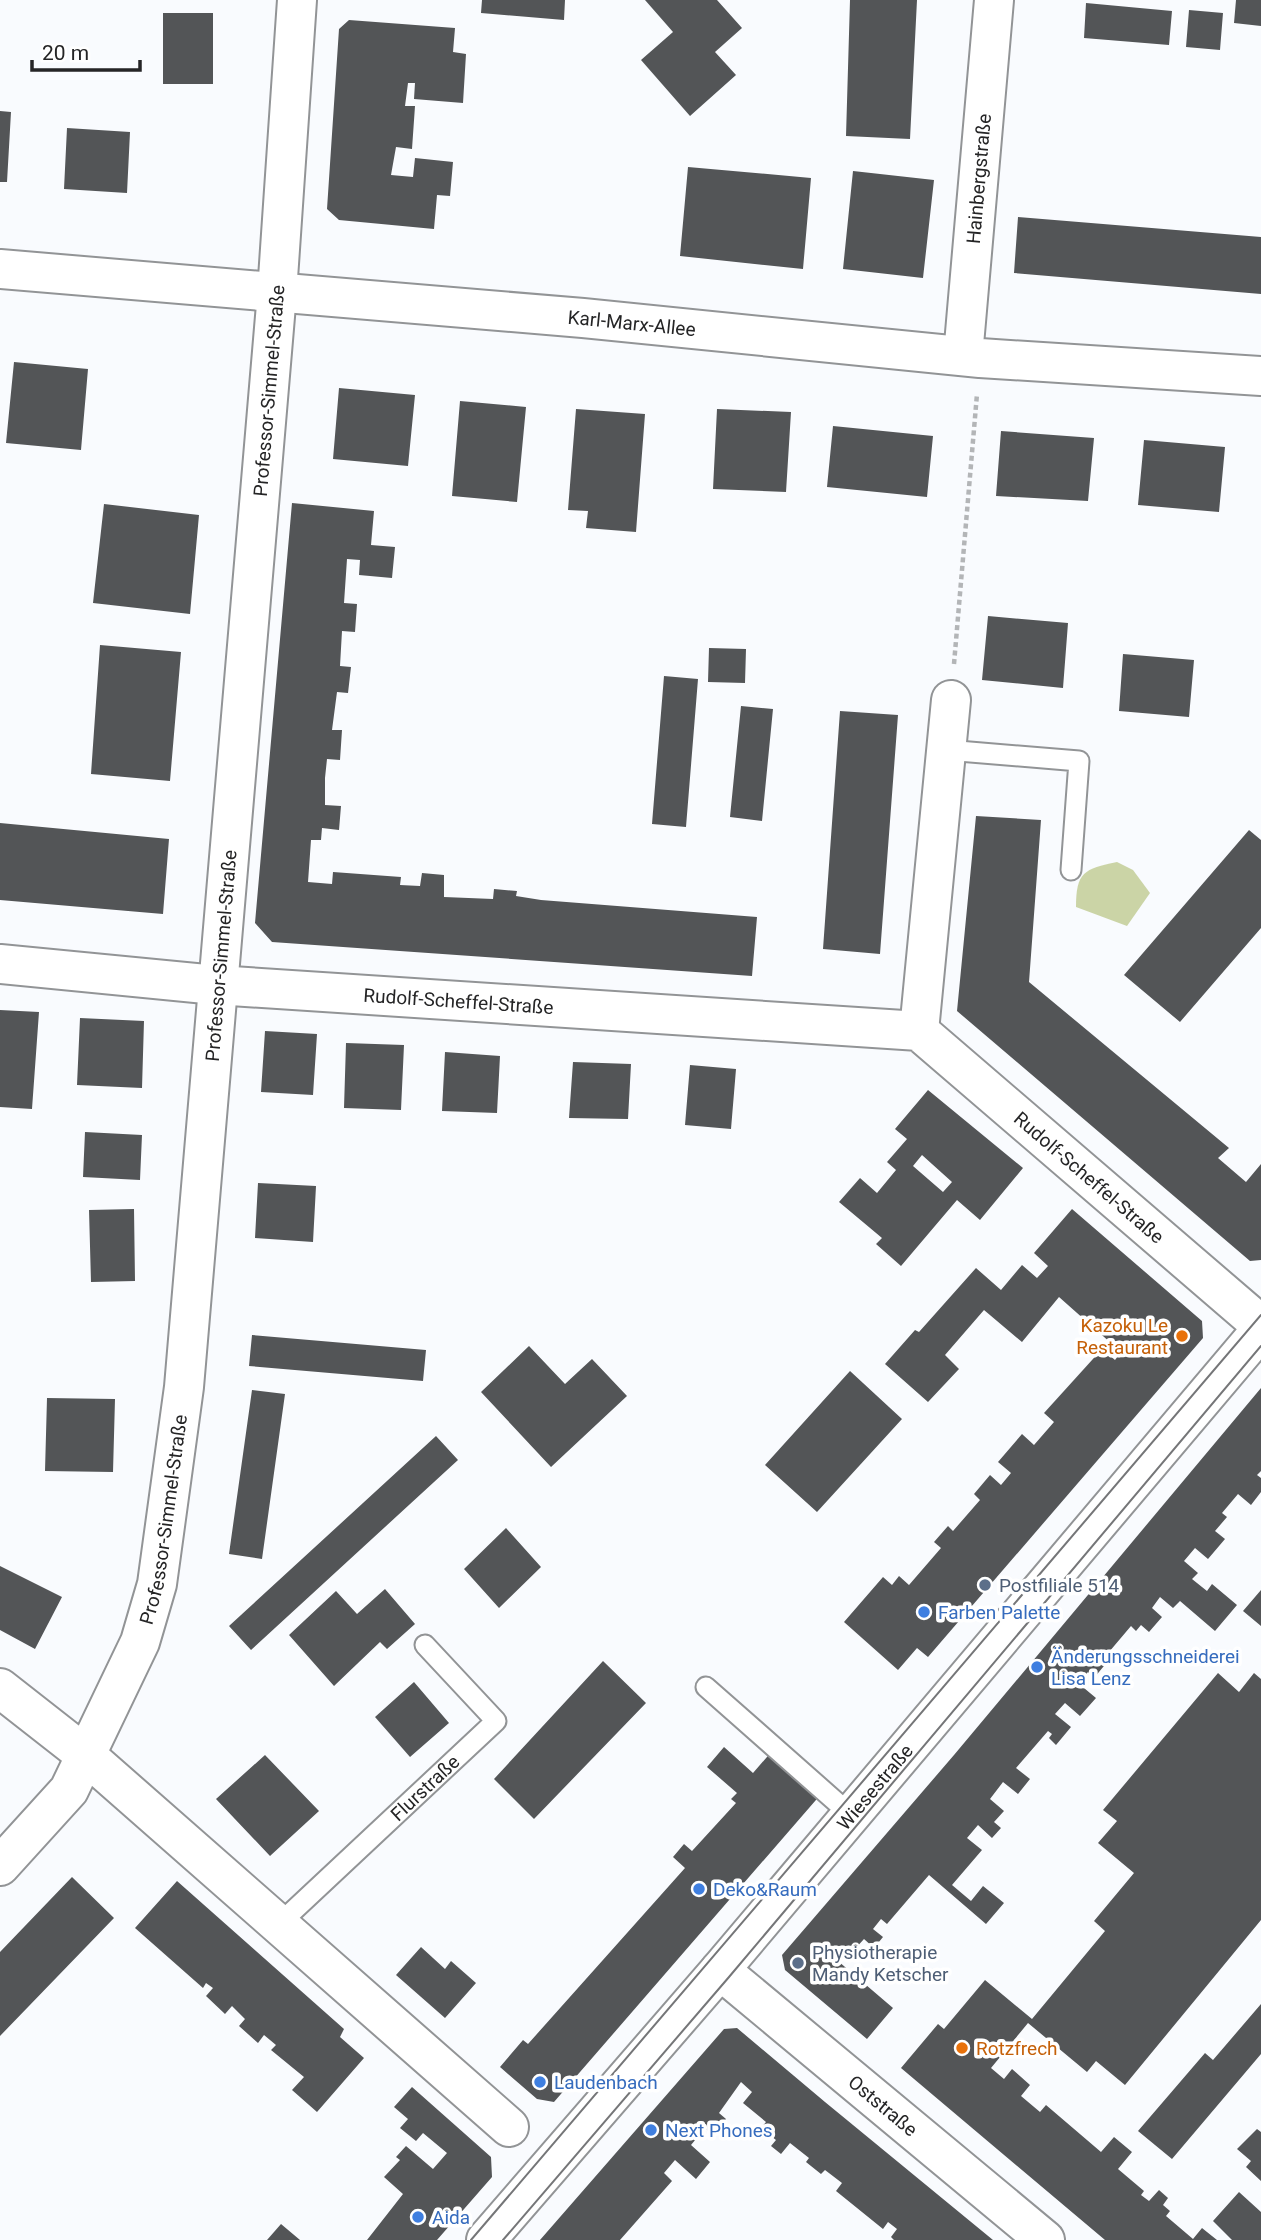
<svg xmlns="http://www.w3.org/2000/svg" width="1261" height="2240" viewBox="0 0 1261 2240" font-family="Roboto,sans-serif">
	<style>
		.green { fill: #cbd4a6 }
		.building { fill: #535557; fill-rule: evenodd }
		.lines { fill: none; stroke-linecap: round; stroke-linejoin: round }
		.lane-casing { stroke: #929496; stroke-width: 23 }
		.street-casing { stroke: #929496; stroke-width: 42 }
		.secondary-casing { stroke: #929496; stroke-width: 42 }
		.path { stroke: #b3b5b7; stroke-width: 4.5; stroke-dasharray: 5 3.5; stroke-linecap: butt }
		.lane { stroke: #fff; stroke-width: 19 }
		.street { stroke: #fff; stroke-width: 38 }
		.secondary { stroke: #fff; stroke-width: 38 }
		.tram { stroke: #757678; stroke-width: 2 }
		.food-dot { fill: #e8710a; stroke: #fff; stroke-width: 2.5 }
		.service-dot { fill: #5c6f8a; stroke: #fff; stroke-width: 2.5 }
		.shop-dot { fill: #3f7fe0; stroke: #fff; stroke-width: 2.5 }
		.labels { text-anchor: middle; stroke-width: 7; stroke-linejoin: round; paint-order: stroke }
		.street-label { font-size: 19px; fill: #252526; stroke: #fff }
		.food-label { font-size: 19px; fill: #c56008; stroke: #fff; text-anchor: end }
		.service-label { font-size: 19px; fill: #4e5e75; stroke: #fff; text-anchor: start }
		.shop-label { font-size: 19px; fill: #366cbe; stroke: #fff; text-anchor: start }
	</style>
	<rect width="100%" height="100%" fill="#f9fbfe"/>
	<!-- green -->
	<path class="green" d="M1117 862 1133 870 1150 893 1127 926 1076 907C1076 872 1084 869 1117 862Z"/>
	<!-- building -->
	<path class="building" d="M482 0H565L564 20 481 13Z
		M645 0H717L742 28 715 52 736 75 690 116 641 60 673 32Z
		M850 0H917L910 139 846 136Z
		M1236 0H1261V26L1234 23Z
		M1086 3 1172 11 1169 45 1084 38Z
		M1189 10 1223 13 1220 50 1186 47Z
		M163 13H213V84H163Z
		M349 20 455 28 453 52 466 54 463 103 414 99 415 83H408L405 106H415L412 149 396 147 391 175 413 177 415 158 453 162 450 196 437 195 434 229 339 220 327 209 339 29Z
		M0 111 11 112 7 182H0Z
		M67 128 130 132 127 193 64 189Z
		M688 167 811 178 803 269 680 256Z
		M853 171 934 180 923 278 843 269Z
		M1018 217 1261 237V294L1014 273Z
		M14 362 88 369 81 450 6 443Z
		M339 388 415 395 408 466 333 459Z
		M460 401 526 407 517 502 452 496Z
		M576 409 645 414 636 532 586 528 588 511 568 510Z
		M717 409 791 412 786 492 713 489Z
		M833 426 933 436 927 497 827 487Z
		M1001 431 1094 438 1088 501 996 496Z
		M1144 440 1225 447 1219 512 1138 505Z
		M292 503 374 511 371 545 395 547 392 578 359 575 360 560 347 559 344 603 357 604 355 632 342 631 340 666 351 667 348 693 337 692 332 730H342L340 760 327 759 325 778V805L341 806 339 830 322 828 321 840H311L308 882 332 884 333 872 401 877 400 885 420 886 422 873 444 875V897L493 899 494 889 517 891 516 896 541 900 757 917 752 976 272 942 255 923Z
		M104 504 199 515 190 614 93 603Z
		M988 616 1068 623 1063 688 982 680Z
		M100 645 181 652 170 781 91 774Z
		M709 648 746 649 745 683 708 682Z
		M1123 654 1194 660 1189 717 1119 711Z
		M664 676 698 679 686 827 652 824Z
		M741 706 773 709 762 821 730 817Z
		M840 711 898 715 880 954 823 949Z
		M976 816 1041 820 1029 982 1229 1148 1218 1158 1246 1182 1261 1164V1260L1250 1261 957 1011Z
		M0 823 169 839 163 914 0 900Z
		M1249 830 1261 840V928L1180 1022 1124 975Z
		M0 1010 39 1012 32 1109 0 1107Z
		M80 1018 144 1021 142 1088 77 1085Z
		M265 1031 317 1034 313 1095 261 1092Z
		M346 1043 404 1045 401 1110 344 1108Z
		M445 1052 500 1056 497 1113 442 1111Z
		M573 1062 631 1064 628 1119 569 1118Z
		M690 1065 736 1069 731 1129 685 1125Z
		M928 1090 1023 1168 980 1220 957 1200 901 1266 876 1244 882 1238 839 1202 860 1178 877 1193 896 1170 887 1162 907 1139 895 1129ZM922 1155 952 1182 943 1192 913 1166Z
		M85 1132 142 1135 140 1180 83 1177Z
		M258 1183 316 1186 313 1242 255 1238Z
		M134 1209 135 1281 91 1282 89 1210Z
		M1072 1209 1202 1321 1203 1338 928 1657 917 1648 898 1670 844 1622 883 1577 892 1585 899 1576 909 1585 941 1548 934 1542 948 1526 953 1531 980 1500 974 1494 990 1475 1001 1485 1011 1473 998 1462 1022 1434 1034 1445 1054 1422 1044 1413 1102 1349 1115 1360 1121 1352 1059 1297 1022 1342 984 1310 945 1355 959 1369 928 1402 885 1364 915 1330 919 1332 976 1268 1001 1290 1022 1265 1037 1278 1048 1266 1034 1253Z
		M252 1335 426 1350 423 1381 249 1366Z
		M529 1346 565 1384 592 1359 627 1396 551 1467 481 1392Z
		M850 1371 902 1419 817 1512 765 1465Z
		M1261 1388V1471L1257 1475 1261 1478V1492L1251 1505 1238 1494 1222 1513 1227 1517 1215 1531 1225 1539 1208 1559 1195 1548 1184 1561 1198 1573 1192 1579 1207 1591 1212 1584 1237 1605 1215 1631 1180 1601 1173 1608 1160 1597 1152 1608 1162 1617 1149 1632 1141 1625 1136 1631 1131 1626 1109 1652 1113 1655 1094 1678 1088 1672 1078 1683 1096 1698 1080 1716 1065 1703 1055 1714 1071 1727 1056 1745 1049 1738 1052 1734 1048 1731 1016 1768 1030 1779 1018 1794 1003 1782 990 1799 1004 1811 994 1822 1001 1828 992 1838 978 1825 967 1838 982 1850 952 1885 971 1901 983 1886 1004 1903 986 1924 929 1875 887 1924 881 1919 873 1929 883 1937 874 1948 864 1939 853 1951 849 1948 838 1961 893 2008 867 2039 785 1970 782 1955 954 1755Z
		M252 1390 285 1394 262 1559 229 1554Z
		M47 1398 115 1399 113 1472 45 1471Z
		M436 1436 458 1460 251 1650 229 1626Z
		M506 1528 541 1567 499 1608 464 1569Z
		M0 1566 62 1597 35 1649 0 1630Z
		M385 1589 415 1624 387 1649 380 1642 334 1686 289 1635 336 1591 357 1614Z
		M1261 1590V1626L1243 1611Z
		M603 1661 646 1703 534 1819 494 1779Z
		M1218 1673 1239 1692 1254 1673 1261 1679V1920L1125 2085 1096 2061 1087 2072 1028 2023 991 2068 1004 2079 1012 2069 1030 2085 1021 2096 1040 2112 1046 2105 1101 2152 1114 2137 1132 2152 1118 2169 1144 2191 1141 2195 1149 2201 1159 2190 1168 2198 1163 2205 1170 2211 1166 2216 1193 2239 1202 2228 1217 2240H1105L901 2068 938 2024 944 2029 985 1980 1032 2019 1105 1931 1094 1921 1134 1873 1098 1843 1117 1821 1103 1810Z
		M414 1682 449 1723 410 1757 375 1717Z
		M724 1747 753 1773 773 1750 822 1793 554 2102 537 2099 500 2067 523 2040 528 2044 685 1868 673 1857 684 1844 692 1851 736 1803 731 1799 737 1793 707 1767Z
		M265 1755 319 1811 270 1856 216 1799Z
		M72 1877 114 1918 0 2036V1952Z
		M177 1881 344 2029 340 2037 364 2058 317 2112 292 2090 304 2077 271 2050 276 2045 264 2035 258 2043 239 2026 245 2019 232 2006 225 2014 206 1996 213 1988 206 1983 203 1988 135 1928Z
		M421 1947 445 1969 451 1961 476 1983 445 2018 396 1975Z
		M1261 2004V2054L1172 2159 1138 2131 1205 2053 1213 2060Z
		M737 2028 825 2102 993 2240H894L891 2237 897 2229 888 2222 883 2229 836 2191 842 2183 825 2170 821 2174 806 2162 809 2158 790 2143 781 2154 771 2146 776 2140 761 2128 766 2122 743 2103 752 2092 741 2082 719 2113 726 2119 712 2135 705 2128 691 2145 710 2162 696 2179 675 2160 664 2173 672 2181 620 2240H540L724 2029Z
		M412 2087 491 2157 492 2177 437 2240H367L403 2194 384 2177 400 2160 396 2157 406 2146 433 2169 447 2153 423 2133 416 2141 400 2128 408 2119 394 2107Z
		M1257 2129 1261 2132V2181L1246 2167 1251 2161 1237 2149Z
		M1239 2192 1261 2212V2240H1232L1213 2221Z
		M281 2224 300 2240H267Z"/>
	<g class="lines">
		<defs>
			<g id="lane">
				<path d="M946 750 1079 761 1071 870"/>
				<path d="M706 1687 851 1815"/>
				<path id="s1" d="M278 1925 496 1721 425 1645"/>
			</g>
			<g id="street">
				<path id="s2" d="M0 269 583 318 980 358 1261 376"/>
				<path id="s3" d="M963 356 994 0"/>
				<path id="s4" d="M0 964 216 985 919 1031 1261 1325"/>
				<path d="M919 1031 951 700"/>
				<path d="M0 1688 88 1757 509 2127"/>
				<path id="s5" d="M0 1866 69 1790 140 1642 157 1584 184 1387 277 293 297 0"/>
				<path id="s6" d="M720 1970 1045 2240"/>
			</g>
			<g id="secondary">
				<path id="s7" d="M486 2240 720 1970 1261 1330"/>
			</g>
		</defs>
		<!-- lane casing -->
		<use href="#lane" class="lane-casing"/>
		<!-- street casing -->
		<use href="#street" class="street-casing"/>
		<!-- secondary casing -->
		<use href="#secondary" class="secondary-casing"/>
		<!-- path -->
		<path class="path" d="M954 664 977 394"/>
		<!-- lane -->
		<use href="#lane" class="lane"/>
		<!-- street -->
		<use href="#street" class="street"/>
		<!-- secondary -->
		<use href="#secondary" class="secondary"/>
		<!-- tram -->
		<path class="tram" d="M471 2240 1261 1315
			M503 2240 729 1977 1261 1346"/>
	</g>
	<!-- markers -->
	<g class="food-dot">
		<circle cx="1182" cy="1336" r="7"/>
		<circle cx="962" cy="2048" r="7"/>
	</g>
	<g class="service-dot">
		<circle cx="985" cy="1585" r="7"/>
		<circle cx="798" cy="1963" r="7"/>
	</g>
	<g class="shop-dot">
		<circle cx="924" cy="1612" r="7"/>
		<circle cx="1037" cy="1667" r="7"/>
		<circle cx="699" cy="1889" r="7"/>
		<circle cx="540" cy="2082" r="7"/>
		<circle cx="651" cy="2130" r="7"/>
		<circle cx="418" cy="2217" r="7"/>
	</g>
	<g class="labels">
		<!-- street labels -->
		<g class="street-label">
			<text dy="7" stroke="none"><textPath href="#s3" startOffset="178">Hainbergstraße</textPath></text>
			<text dy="7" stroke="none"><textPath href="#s2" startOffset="634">Karl-Marx-Allee</textPath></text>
			<text dy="7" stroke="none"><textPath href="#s5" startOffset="1526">Professor-Simmel-Straße</textPath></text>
			<text dy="7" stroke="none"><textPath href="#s5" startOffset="959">Professor-Simmel-Straße</textPath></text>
			<text dy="7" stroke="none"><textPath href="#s4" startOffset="460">Rudolf-Scheffel-Straße</textPath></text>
			<text dy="7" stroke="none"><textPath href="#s4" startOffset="1146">Rudolf-Scheffel-Straße</textPath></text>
			<text dy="7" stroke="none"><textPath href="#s5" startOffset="392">Professor-Simmel-Straße</textPath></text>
			<text dy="7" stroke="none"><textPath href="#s7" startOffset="597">Wiesestraße</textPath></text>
			<text dy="7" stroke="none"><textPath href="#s1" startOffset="201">Flurstraße</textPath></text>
			<text dy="7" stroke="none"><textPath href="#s6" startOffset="212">Oststraße</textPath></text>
		</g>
		<!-- food labels -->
		<g class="food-label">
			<text x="1168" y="1332">Kazoku Le<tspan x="1168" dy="22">Restaurant</tspan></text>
			<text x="976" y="2055" text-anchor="start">Rotzfrech</text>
		</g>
		<!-- service labels -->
		<g class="service-label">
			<text x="999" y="1592">Postfiliale 514</text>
			<text x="812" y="1959">Physiotherapie<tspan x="812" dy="22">Mandy Ketscher</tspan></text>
		</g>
		<!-- shop labels -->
		<g class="shop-label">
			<text x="938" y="1619">Farben Palette</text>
			<text x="1051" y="1663">Änderungsschneiderei<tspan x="1051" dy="22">Lisa Lenz</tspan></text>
			<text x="713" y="1896">Deko&amp;Raum</text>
			<text x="554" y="2089">Laudenbach</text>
			<text x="665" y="2137">Next Phones</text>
			<text x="432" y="2224">Aida</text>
		</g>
	</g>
	<!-- scale -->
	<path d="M32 60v10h108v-10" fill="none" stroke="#252526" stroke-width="3.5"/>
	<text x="42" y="60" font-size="21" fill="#252526" stroke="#ffffff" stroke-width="5" paint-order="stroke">20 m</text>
</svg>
